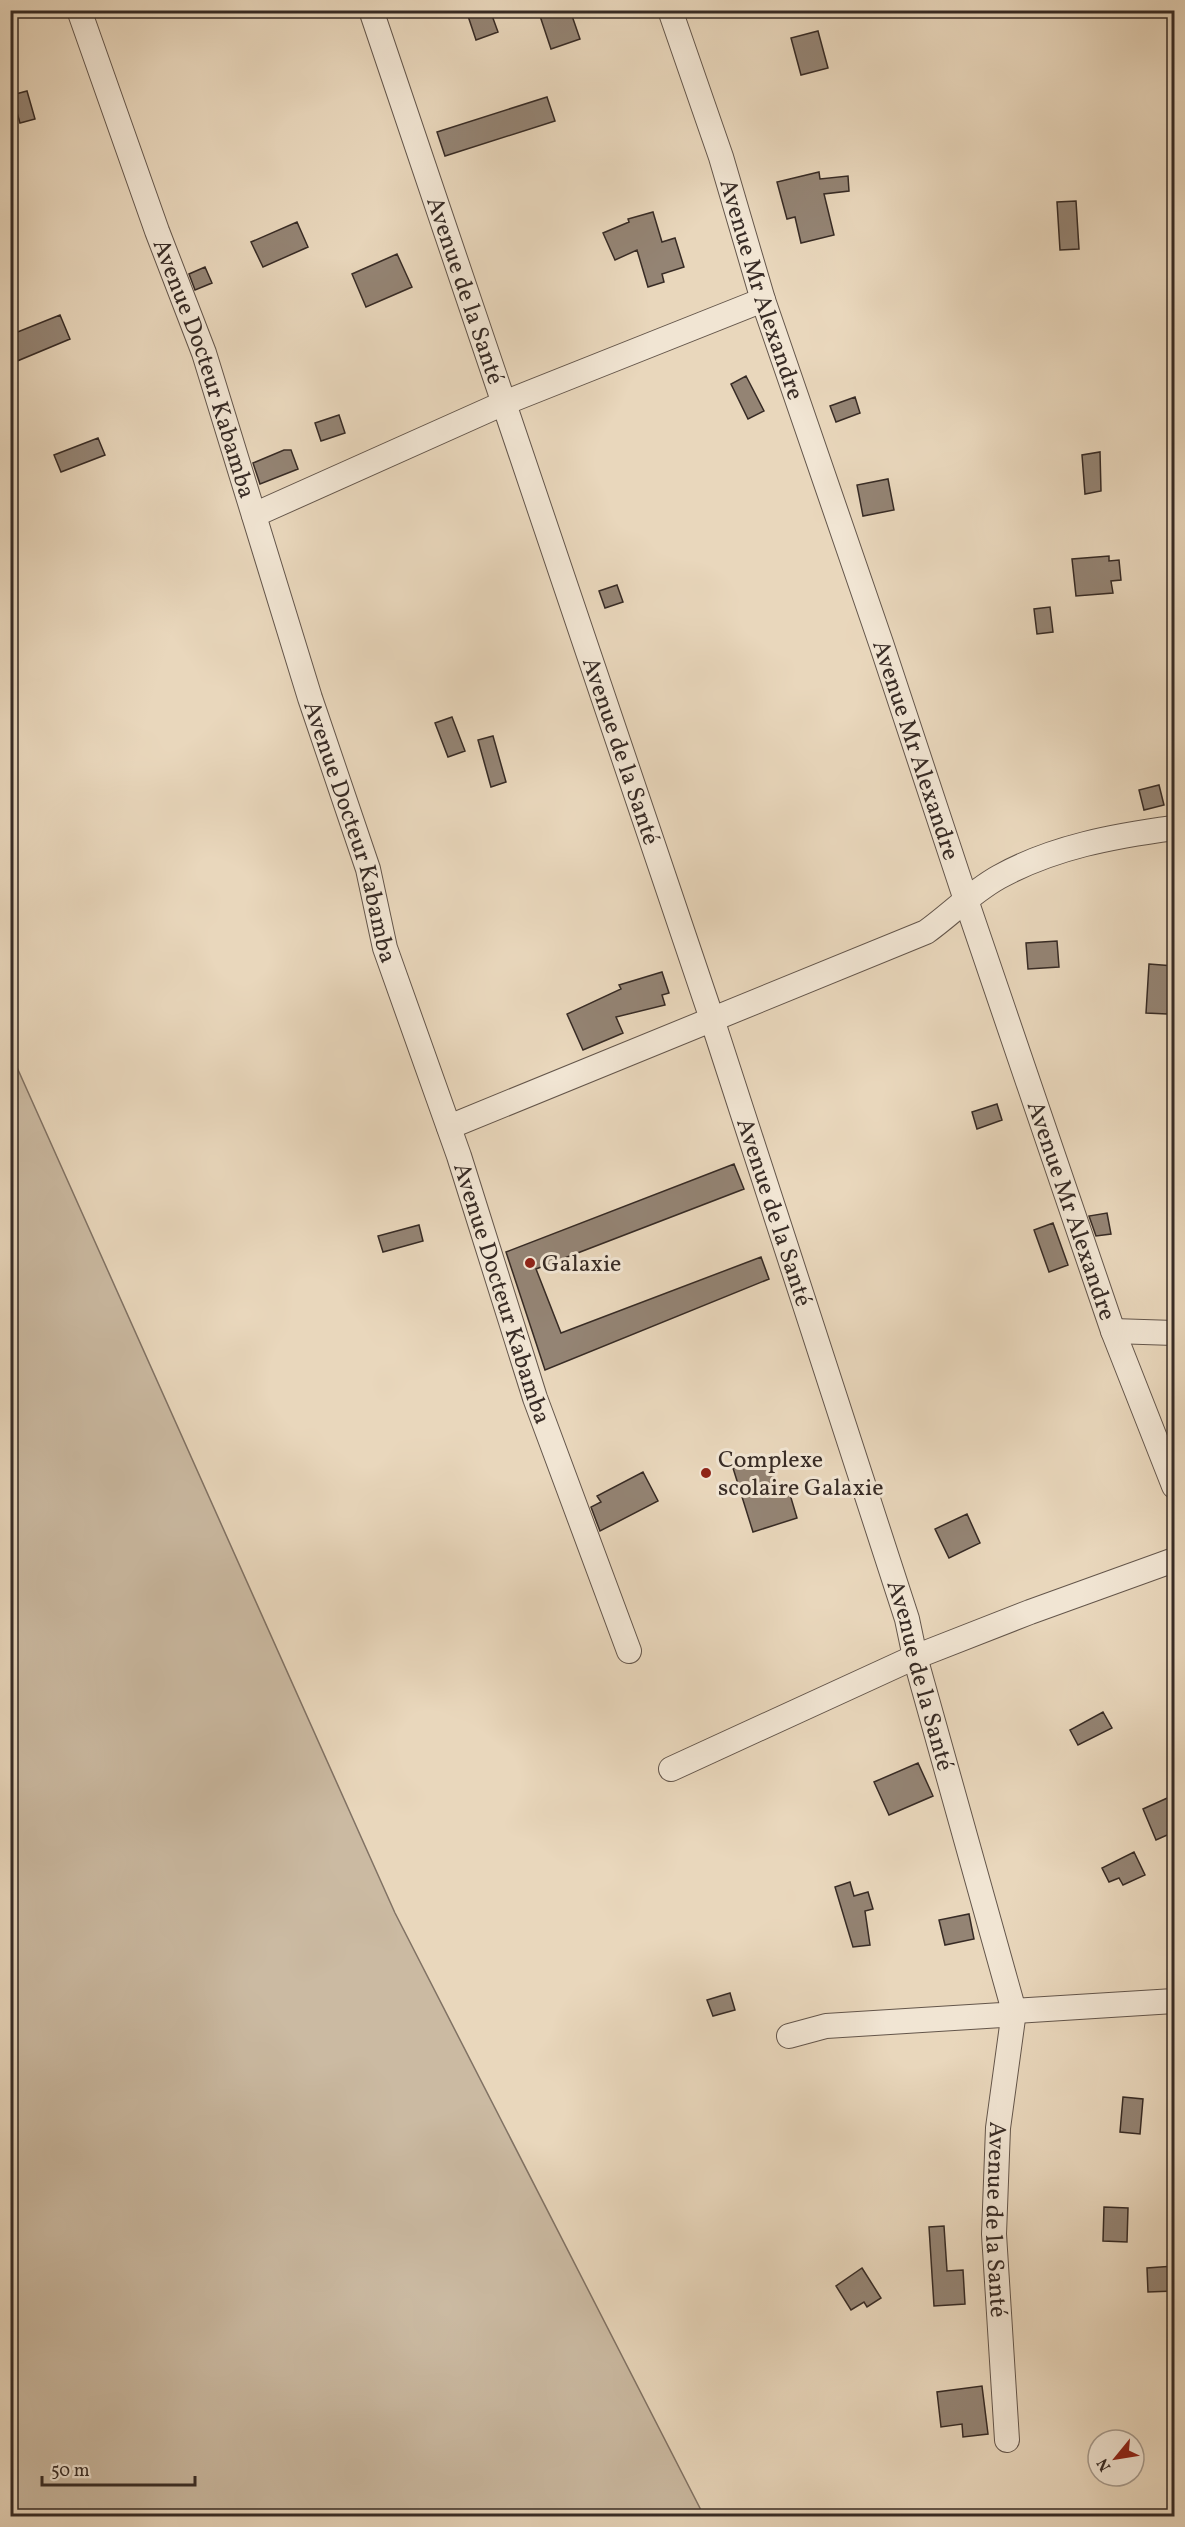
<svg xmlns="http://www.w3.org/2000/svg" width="1185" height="2527" viewBox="0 0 1185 2527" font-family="Vollkorn,serif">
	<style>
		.green { fill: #cbbaa2; stroke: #817264; stroke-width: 1.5 }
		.building { fill: #948474; stroke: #372b25; stroke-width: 1.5 }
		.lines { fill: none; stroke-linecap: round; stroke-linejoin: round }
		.minor-casing { stroke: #64564b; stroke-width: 26 }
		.minor { stroke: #f1e5d3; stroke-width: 24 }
		.poi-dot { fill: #8f2418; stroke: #f1e5d3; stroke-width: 2 }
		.labels { text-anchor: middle; stroke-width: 6; stroke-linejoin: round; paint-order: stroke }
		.street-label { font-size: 24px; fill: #372b25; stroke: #f1e5d3 }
		.poi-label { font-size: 24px; fill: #372b25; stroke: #f1e5d3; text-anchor: start }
	</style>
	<rect width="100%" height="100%" fill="#e9d7bc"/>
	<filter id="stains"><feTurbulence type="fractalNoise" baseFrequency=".00333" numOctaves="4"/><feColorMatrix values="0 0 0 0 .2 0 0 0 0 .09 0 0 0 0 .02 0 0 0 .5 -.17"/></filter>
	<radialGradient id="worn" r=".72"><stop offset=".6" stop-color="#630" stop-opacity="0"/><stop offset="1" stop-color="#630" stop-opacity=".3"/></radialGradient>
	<!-- green -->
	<path class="green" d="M11 1054 395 1913 704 2516H11Z"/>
	<!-- building -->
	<path class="building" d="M466 10H490L498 32 476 40Z
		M538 10H570L580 39 551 49Z
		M818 31 828 68 801 75 791 38Z
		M27 91 35 119 20 123 12 95Z
		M547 97 555 121 445 156 437 132Z
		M819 172 820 179 848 176 849 191 824 194 834 235 801 243 795 217 787 219 777 182Z
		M1076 201 1079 249 1060 250 1057 202Z
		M653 212 662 242 675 238 684 267 662 274 664 282 648 287 637 250 615 260 603 233 629 222 628 219Z
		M297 222 308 247 263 267 251 242Z
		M397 254 412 287 366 307 352 274Z
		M205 267 212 283 195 290 189 274Z
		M60 315 70 339 10 364V335Z
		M746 376 764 411 748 419 731 384Z
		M855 397 860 413 836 422 830 406Z
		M339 415 345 433 321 441 315 423Z
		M98 438 105 455 61 472 54 455Z
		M284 450H291L298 469 260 484 253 463Z
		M1100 452 1101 491 1085 494 1082 455Z
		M888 479 894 510 863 516 857 485Z
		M1109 556V561L1119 560 1121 580 1111 581 1113 593 1076 596 1072 559Z
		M617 585 623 602 605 608 599 591Z
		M1050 607 1053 632 1037 634 1034 609Z
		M452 717 465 751 448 757 435 723Z
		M493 736 506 782 491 787 478 740Z
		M1159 785 1164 805 1144 810 1139 790Z
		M1057 941 1059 967 1028 969 1026 943Z
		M1149 964 1174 966V997L1167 1014 1146 1013Z
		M662 972 669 993 662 995 665 1005 616 1017 623 1033 583 1050 567 1014 621 989 619 985Z
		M997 1104 1002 1120 977 1129 972 1112Z
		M734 1164 744 1189 536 1269 561 1333 761 1257 769 1279 545 1370 506 1252Z
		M1107 1213 1111 1234 1096 1236 1089 1216Z
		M1053 1223 1068 1265 1049 1272 1034 1230Z
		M419 1225 423 1241 383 1252 378 1236Z
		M768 1458 779 1493 789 1491 797 1518 753 1532 733 1468Z
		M643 1472 658 1501 600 1531 591 1507 601 1502 597 1496Z
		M967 1514 980 1543 949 1558 935 1529Z
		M1103 1712 1112 1728 1078 1745 1070 1730Z
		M918 1763 933 1796 889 1815 874 1782Z
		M1174 1795V1832L1156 1840 1143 1809Z
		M1134 1852 1145 1875 1123 1885 1119 1878 1109 1882 1102 1868Z
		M850 1882 854 1896 868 1892 873 1909 865 1911 870 1945 853 1947 835 1887Z
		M969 1914 974 1939 945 1945 939 1920Z
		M730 1993 735 2010 713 2016 707 2000Z
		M1123 2097 1143 2099 1140 2134 1120 2132Z
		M1104 2207 1128 2208 1127 2242 1103 2241Z
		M944 2226 947 2271 963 2270 965 2304 934 2306 929 2227Z
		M1174 2266V2291L1148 2292 1147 2268Z
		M862 2268 881 2298 867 2307 864 2302 851 2310 836 2286Z
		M982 2386 988 2434 963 2437 962 2424 941 2427 937 2392Z"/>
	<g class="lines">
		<defs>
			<g id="minor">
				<path id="s1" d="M79 10 157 231 204 353 310 698 368 869 385 948 459 1156 535 1398 629 1651"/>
				<path id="s2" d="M371 10 712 1019 907 1619 915 1657 1014 2011 998 2128 994 2234 1007 2440"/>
				<path id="s3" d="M670 10 721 157 763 300 881 643 966 900 1113 1331 1174 1486"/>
				<path d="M254 515 504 403 763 300"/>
				<path d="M449 1127 926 932C951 914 972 892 999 877 1053 847 1114 836 1174 828"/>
				<path d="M1113 1331 1174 1333"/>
				<path d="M671 1769 915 1657 1030 1612 1174 1560"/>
				<path d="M789 2036 826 2026 1002 2015 1014 2011 1174 2001"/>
			</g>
		</defs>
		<!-- minor casing -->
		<use href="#minor" class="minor-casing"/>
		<!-- minor -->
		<use href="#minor" class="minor"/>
	</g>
	<!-- markers -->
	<g class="poi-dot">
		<circle cx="530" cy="1263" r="6"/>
		<circle cx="706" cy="1473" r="6"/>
	</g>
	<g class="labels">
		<!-- street labels -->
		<g class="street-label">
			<text dy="8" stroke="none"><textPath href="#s2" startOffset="296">Avenue de la Santé</textPath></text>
			<text dy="8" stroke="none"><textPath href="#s3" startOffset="294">Avenue Mr Alexandre</textPath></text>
			<text dy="8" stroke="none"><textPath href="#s1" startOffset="380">Avenue Docteur Kabamba</textPath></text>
			<text dy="8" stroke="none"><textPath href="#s2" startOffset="782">Avenue de la Santé</textPath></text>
			<text dy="8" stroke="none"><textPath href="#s3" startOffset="780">Avenue Mr Alexandre</textPath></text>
			<text dy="8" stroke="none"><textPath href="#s1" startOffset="866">Avenue Docteur Kabamba</textPath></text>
			<text dy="8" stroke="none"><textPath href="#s2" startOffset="1268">Avenue de la Santé</textPath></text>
			<text dy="8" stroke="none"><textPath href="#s3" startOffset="1266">Avenue Mr Alexandre</textPath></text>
			<text dy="8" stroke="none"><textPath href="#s1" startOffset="1352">Avenue Docteur Kabamba</textPath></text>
			<text dy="8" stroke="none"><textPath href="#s2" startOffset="1754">Avenue de la Santé</textPath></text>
			<text dy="8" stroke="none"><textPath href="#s2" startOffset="2312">Avenue de la Santé</textPath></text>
		</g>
		<!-- poi labels -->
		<g class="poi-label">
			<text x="542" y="1271">Galaxie</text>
			<text x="718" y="1467">Complexe<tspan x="718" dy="28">scolaire Galaxie</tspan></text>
		</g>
	</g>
	<!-- margin -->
	<rect width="1185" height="2527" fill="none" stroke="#e9d7bc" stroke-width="36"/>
	<rect x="12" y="12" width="1161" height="2503" fill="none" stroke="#372b25" stroke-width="3"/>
	<rect x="18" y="18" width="1149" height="2491" fill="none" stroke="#372b25" stroke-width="1.5"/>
	<!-- north arrow -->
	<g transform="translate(1116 2458) rotate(240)"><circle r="28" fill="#f1e5d3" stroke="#a79b8d" stroke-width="1.5"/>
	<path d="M0-4.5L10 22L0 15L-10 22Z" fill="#8f2418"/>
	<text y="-9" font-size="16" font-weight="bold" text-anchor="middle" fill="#372b25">N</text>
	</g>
	<!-- scale -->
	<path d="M42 2476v9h153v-9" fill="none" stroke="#372b25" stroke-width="3"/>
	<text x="51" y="2476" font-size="18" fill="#372b25" stroke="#f1e5d3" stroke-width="4.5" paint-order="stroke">50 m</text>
	<rect width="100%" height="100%" filter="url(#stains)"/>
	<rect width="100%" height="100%" fill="url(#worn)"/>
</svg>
